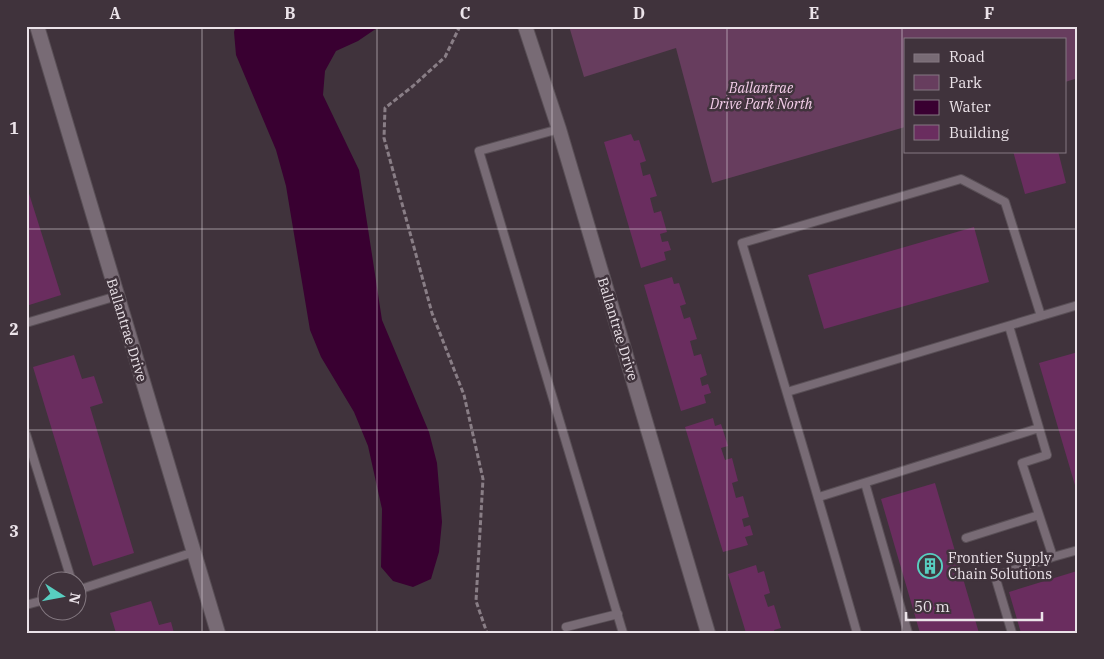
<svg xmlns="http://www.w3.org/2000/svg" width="1104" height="659" viewBox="0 0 1104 659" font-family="'IBM Plex Serif',serif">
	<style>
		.green { fill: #673d5e }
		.water { fill: #390031 }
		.building { fill: #6a2d5f }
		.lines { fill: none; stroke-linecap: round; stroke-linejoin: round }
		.service-casing { stroke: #594f56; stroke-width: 10 }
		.minor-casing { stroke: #594f56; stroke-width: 16 }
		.path { stroke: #897e86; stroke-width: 3; stroke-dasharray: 5 2.5; stroke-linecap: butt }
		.service { stroke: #786b75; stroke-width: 8 }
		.minor { stroke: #786b75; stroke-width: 14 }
		.grid { fill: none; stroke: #ebe3e9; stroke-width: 1; stroke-opacity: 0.55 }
		.labels { text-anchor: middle; stroke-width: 5; stroke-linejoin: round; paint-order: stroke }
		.park-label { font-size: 14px; font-style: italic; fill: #f4ceea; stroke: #40333c }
		.street-label { font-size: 14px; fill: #ebe3e9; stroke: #40333c }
		.poi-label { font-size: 14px; fill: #ebe3e9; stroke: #40333c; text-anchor: start }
		.neatline { fill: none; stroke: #ebe3e9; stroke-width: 2 }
		.grid-label { font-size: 16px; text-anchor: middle; font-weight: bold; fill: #ebe3e9 }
	</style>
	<rect width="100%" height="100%" fill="#40333c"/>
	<!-- green -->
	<path class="green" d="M569 26H1078V78L1065 82V39H905V127L712 183 676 48 584 77Z"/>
	<!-- water -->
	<path class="water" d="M236 26H380L358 41 336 51 325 71 323 95 359 170 382 320 429 432 437 463 442 522 439 552 431 579 413 587 393 581 381 567 382 509 368 446 354 412 321 357 310 330 286 186 276 150 236 55 234 32Z"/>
	<!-- building -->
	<path class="building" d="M631 134 634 141 639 140 646 161 640 163 643 176 650 174 657 196 650 198 654 213 661 211 667 232 660 234 662 242 668 241 671 250 664 252 666 260 641 268 604 142Z
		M1013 151H1058L1066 183 1025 194Z
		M26 184 61 295 26 306Z
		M974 227 989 282 824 329 808 275Z
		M672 277 674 284 679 283 686 304 680 306 684 319 690 317 697 339 690 341 694 356 701 354 707 375 700 378 702 386 708 384 711 393 704 395 706 403 681 411 644 285Z
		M1078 352V492H1077L1039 363Z
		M74 355 82 379 94 376 103 403 90 407 134 553 93 566 33 367Z
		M713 418 715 426 721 424 728 446 721 448 725 460 732 458 738 481 732 483 736 498 743 496 749 517 742 519 744 527 750 525 753 535 745 537 748 545 723 552 685 427Z
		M935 483 979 633H920L881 499Z
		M756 565 758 573 764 571 770 593 764 595 768 607 774 605 781 628 774 630 775 633H746L728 574Z
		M1077 571 1078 633H1021L1009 592Z
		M151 601 159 625 171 622 174 633H116L110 613Z"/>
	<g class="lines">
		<defs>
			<path id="service" d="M559 129 479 151 623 633
				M1041 316 1078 305
				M26 323 117 296
				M1009 326 1047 455 1022 463 1053 557 1078 550
				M787 392 1041 316 1005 202 961 179 742 243C781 373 820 502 857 633
				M26 434 72 582
				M865 483 908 633
				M819 497 1039 428
				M966 538 1039 515
				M78 590 194 552
				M26 605 48 599
				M566 627 618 614
				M1012 633 995 576 1053 557"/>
			<path id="minor" d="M37 26 218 633
				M525 26 559 129 708 633"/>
		</defs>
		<!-- service casing -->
		<use href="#service" class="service-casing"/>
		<!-- minor casing -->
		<use href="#minor" class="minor-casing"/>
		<!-- path -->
		<path class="path" d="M460 26 445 57 413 86 385 108 384 138 432 313 464 395 483 479 476 601 487 633"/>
		<!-- service -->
		<use href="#service" class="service"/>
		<!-- minor -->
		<use href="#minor" class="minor"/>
	</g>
	<!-- grid -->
	<path class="grid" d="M202 26V633M377 26V633M552 26V633M727 26V633M902 26V633M26 229H1078M26 430H1078"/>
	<!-- icons -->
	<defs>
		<symbol id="building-ring" viewBox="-11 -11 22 22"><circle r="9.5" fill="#40333c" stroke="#58cec0" stroke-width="1.5"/><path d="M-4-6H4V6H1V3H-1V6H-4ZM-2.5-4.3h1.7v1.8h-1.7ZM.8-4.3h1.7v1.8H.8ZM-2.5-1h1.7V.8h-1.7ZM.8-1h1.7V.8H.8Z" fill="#58cec0"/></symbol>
	</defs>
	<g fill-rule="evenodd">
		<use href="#building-ring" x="916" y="552" width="28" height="28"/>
	</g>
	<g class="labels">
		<!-- park labels -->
		<g class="park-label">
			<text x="761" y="93">Ballantrae<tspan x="761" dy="16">Drive Park North</tspan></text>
		</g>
		<!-- street labels -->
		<g class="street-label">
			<text transform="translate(618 329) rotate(73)" y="5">Ballantrae Drive</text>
			<text transform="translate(127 330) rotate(73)" y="5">Ballantrae Drive</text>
		</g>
		<!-- poi labels -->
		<g class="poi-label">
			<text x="948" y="563">Frontier Supply<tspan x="948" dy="16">Chain Solutions</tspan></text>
		</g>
	</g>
	<!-- border -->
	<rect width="1104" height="659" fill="none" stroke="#40333c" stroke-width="55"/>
	<!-- legend -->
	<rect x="904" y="38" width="162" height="115" fill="#40333c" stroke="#847981"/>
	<rect x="914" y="54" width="25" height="8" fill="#786b75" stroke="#847981"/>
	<text x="949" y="62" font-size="15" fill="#ebe3e9">Road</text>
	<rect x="914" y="75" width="25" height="15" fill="#673d5e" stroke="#847981"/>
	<text x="949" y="88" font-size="15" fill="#ebe3e9">Park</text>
	<rect x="914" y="100" width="25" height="15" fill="#390031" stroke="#847981"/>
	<text x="949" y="112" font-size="15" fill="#ebe3e9">Water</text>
	<rect x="914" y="125" width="25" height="15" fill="#6a2d5f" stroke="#847981"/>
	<text x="949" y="138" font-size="15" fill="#ebe3e9">Building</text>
	<!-- north arrow -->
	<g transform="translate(62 596) rotate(101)"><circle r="24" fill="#40333c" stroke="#847981"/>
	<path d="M0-4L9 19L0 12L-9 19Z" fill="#58cec0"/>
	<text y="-8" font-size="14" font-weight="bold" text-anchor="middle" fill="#ebe3e9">N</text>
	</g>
	<!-- scale -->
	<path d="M906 612v8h136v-8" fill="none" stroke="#ebe3e9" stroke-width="2.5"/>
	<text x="914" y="612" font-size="15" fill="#ebe3e9" stroke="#40333c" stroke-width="4" paint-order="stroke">50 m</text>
	<rect x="28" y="28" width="1048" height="604" class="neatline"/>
	<g class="grid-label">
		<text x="115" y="19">A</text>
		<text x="290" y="19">B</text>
		<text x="465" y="19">C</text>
		<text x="639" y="19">D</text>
		<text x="814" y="19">E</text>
		<text x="989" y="19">F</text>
		<text x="14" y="134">1</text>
		<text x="14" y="335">2</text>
		<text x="14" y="537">3</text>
	</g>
</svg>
